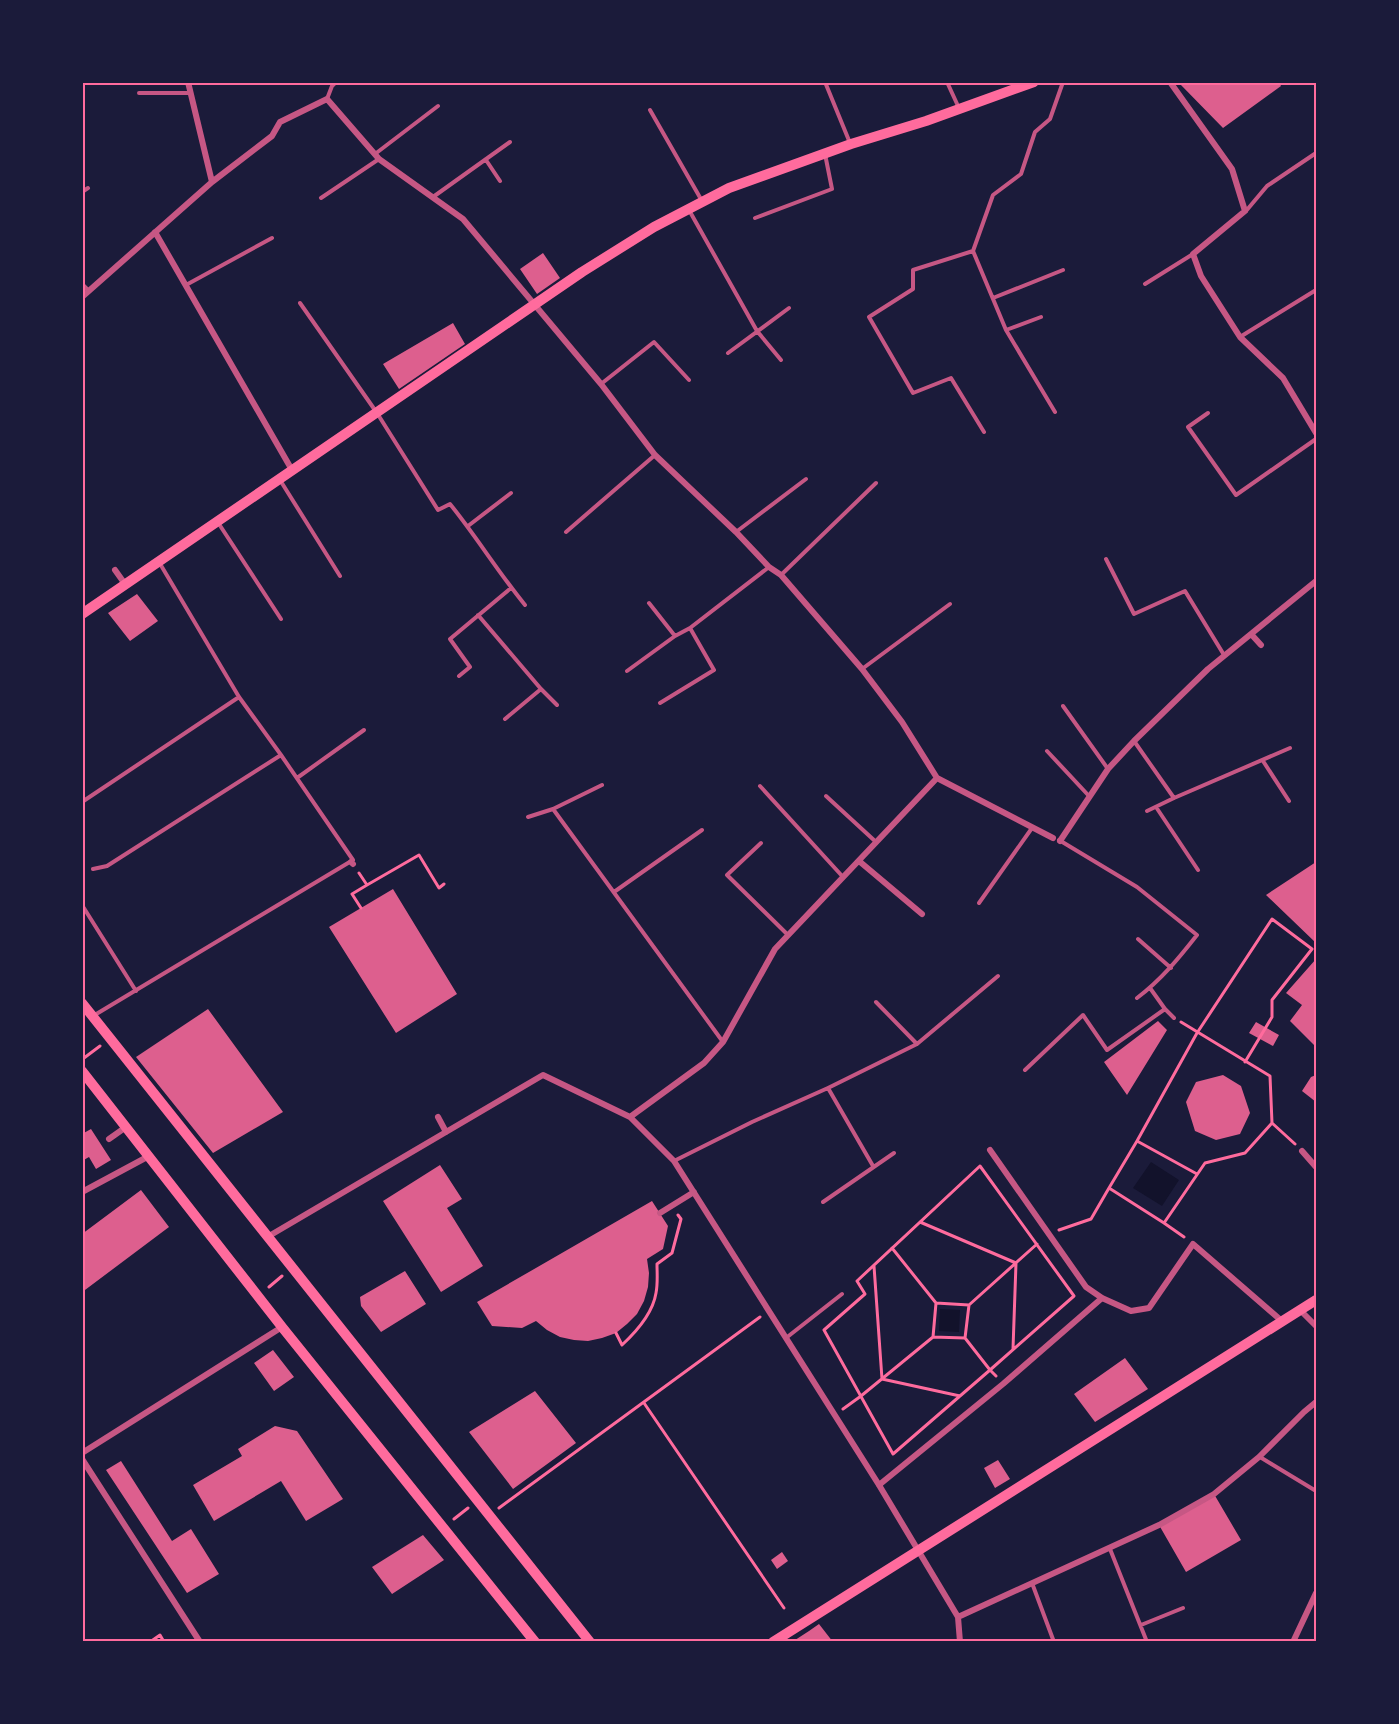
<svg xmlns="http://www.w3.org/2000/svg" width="1399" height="1724" viewBox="0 0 1399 1724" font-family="'Alegreya Sans',sans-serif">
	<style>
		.water { fill: #12122b }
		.building { fill: #dd5f8e }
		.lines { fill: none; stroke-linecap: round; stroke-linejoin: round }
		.path { stroke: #ff6b9d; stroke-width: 3 }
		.service { stroke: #c65784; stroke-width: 4 }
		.minor { stroke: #c65784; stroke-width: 6 }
		.secondary { stroke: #ff6b9d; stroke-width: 10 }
		.neatline { fill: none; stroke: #ff6b9d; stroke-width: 2 }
	</style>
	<rect width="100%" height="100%" fill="#1b1b3a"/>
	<!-- water -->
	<path class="water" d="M1151 1162 1179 1180 1162 1206 1133 1188Z
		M940 1309 960 1310 959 1332 939 1331Z"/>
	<!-- building -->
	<path class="building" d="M1181 82H1279L1281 86 1223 128 1180 84Z
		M543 253 560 278 537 294 520 269Z
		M453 323 465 344 399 389 383 364Z
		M137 594 158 621 130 641 108 613Z
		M1316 862V943L1266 895Z
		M393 889 457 994 396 1033 329 927Z
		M1316 959V1047L1290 1021 1302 1005 1286 993Z
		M208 1009 283 1112 213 1153 136 1057Z
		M1158 1021 1167 1030 1127 1095 1104 1062Z
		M1256 1022 1279 1035 1273 1046 1249 1033Z
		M1223 1075 1241 1086 1250 1113 1240 1134 1216 1140 1195 1131 1186 1102 1196 1082Z
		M1316 1075V1102L1302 1091 1311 1077Z
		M91 1129 111 1160 96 1169 89 1157 82 1161V1134Z
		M440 1165 462 1199 447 1208 483 1266 441 1292 383 1201Z
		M141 1190 169 1227 85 1290 82 1286V1234Z
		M652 1201 668 1226 663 1249 647 1259 649 1273 648 1287 644 1301 637 1314 627 1324 616 1333 602 1338 588 1341 574 1340 560 1337 547 1330 536 1321 522 1328 492 1326 477 1302Z
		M405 1271 426 1304 381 1332 361 1306 360 1297Z
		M273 1350 294 1377 274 1391 254 1363Z
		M1125 1358 1148 1389 1095 1422 1074 1394Z
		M535 1391 576 1443 513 1489 469 1432Z
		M275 1426 297 1431 343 1499 306 1521 281 1481 214 1521 193 1485 242 1456 238 1449Z
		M998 1460 1010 1479 995 1488 984 1468Z
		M121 1461 172 1541 191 1529 219 1574 187 1593 106 1470Z
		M1214 1494 1241 1540 1186 1572 1159 1525Z
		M423 1535 444 1560 392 1594 372 1567Z
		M782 1552 788 1561 777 1569 771 1560Z
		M819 1624 833 1642H792L809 1631Z"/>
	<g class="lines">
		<!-- path -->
		<path class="path" d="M359 873 367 885 419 855 439 888 444 884
			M361 908 352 894 367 885
			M1181 1022 1270 1076 1272 1123 1295 1144
			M84 1058 100 1046
			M1137 1141 1109 1188 1164 1223
			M1197 1174 1137 1141 1197 1033 1272 919 1312 949 1272 1000V1017L1245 1062
			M920 1222 1016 1263 1013 1349
			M1059 1230 1091 1219 1109 1188
			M1184 1237 1164 1223 1205 1163 1245 1153 1272 1123
			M892 1248 936 1303 933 1337 965 1338 969 1305 936 1303
			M874 1266 882 1379 960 1396
			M269 1287 282 1276
			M969 1305 1037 1244
			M616 1333 622 1345C636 1332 653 1312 656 1293 658 1283 657 1273 657 1264L672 1253 681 1219 678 1215
			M965 1338 990 1370 1074 1296 980 1166 857 1281 865 1294 824 1330 893 1454 990 1370 996 1376
			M644 1403 784 1608
			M843 1409 861 1396 933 1337
			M499 1508 760 1317
			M454 1519 468 1508
			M150 1642 160 1635 164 1642"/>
		<!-- service -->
		<path class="service" d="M825 82 850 143
			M947 82 958 106
			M139 93H189
			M327 99 332 86 336 82
			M650 110 702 201
			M375 154 438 106
			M486 160 500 181
			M82 192 88 188
			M433 197 510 142
			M321 198 379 159
			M689 210 757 331 781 360
			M1246 211 1267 186 1316 153
			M755 218 832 189 825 154
			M973 251 1006 330 1055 412
			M82 284 89 291
			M1145 284 1193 254
			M186 285 272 238
			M993 298 1063 270
			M300 303 377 413 438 510 450 504C476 536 498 572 525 605
			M1006 330 1041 317
			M1240 337 1316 290
			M728 353 789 308
			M601 384 654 342 689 380
			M1208 413 1188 427 1236 495 1316 439
			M984 432 951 378 913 393 869 317 913 289V270L973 251 993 195 1021 174 1035 132 1050 119 1063 82
			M280 480 340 576
			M219 524 281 619
			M468 526 511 493
			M566 532 655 455
			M736 532 806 479
			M1106 559 1134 614 1185 591 1224 655
			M781 575 876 483
			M649 603 675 636
			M478 615 541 689 557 705
			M862 669 950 604
			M627 671 675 636 690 628 769 567
			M459 676 470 667 450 639 511 588
			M660 703 714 670 690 628
			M1063 706 1108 769
			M505 719 541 689
			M1134 741 1174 798
			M1047 751 1089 796
			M1263 761 1289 801
			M297 778 364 730
			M760 786 843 877
			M826 796 876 842
			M82 802 239 697
			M1156 807 1198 870
			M553 809 723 1042
			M1147 811 1174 798 1290 748
			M528 817 553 809 602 785
			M1059 840 1137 887 1197 935C1179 958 1161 980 1137 998
			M761 843 727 875 788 935
			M93 869 107 866 281 755
			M614 892 702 830
			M979 903 1032 828
			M82 905 136 991
			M1138 939 1171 968
			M1150 988 1165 1009 1174 1018
			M876 1002 917 1044
			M93 1016 353 860 281 755 239 697 159 562
			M1025 1070 1083 1015 1107 1050 1165 1009
			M828 1088 873 1166
			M674 1161 752 1122 828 1088 917 1044 998 976
			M823 1202 894 1153
			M786 1338 842 1294
			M1260 1457 1316 1491
			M1110 1549 1147 1642
			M1032 1583 1054 1642
			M1141 1625 1183 1608"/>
		<!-- minor -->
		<path class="minor" d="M188 82 212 182
			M1170 82 1232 169 1245 211 1193 254 1201 276 1240 337 1283 378 1316 433
			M155 232 292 470
			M82 297 212 182 272 136 280 122 327 99 379 159 463 219 601 384 655 455 736 532 769 567 781 575 862 669 902 722 937 778 1053 838
			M115 570 125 584
			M1251 634 1261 645
			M1060 841 1108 769 1134 741 1208 669 1316 581
			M859 861 922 914
			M351 862 353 864
			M438 1117 446 1132
			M630 1117 704 1063 723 1042 775 949 937 778
			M109 1139 126 1127
			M990 1150 1086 1287 1102 1298 1131 1311 1149 1308 1193 1244 1283 1322
			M1302 1151 1316 1167
			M82 1192 149 1156
			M660 1213 694 1192
			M269 1236 543 1075 630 1117 674 1161 879 1485 958 1617 960 1642
			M1300 1310 1316 1326
			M82 1453 282 1327
			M82 1459 200 1642
			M879 1485 1003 1384 1102 1298
			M958 1617 1159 1525 1214 1494 1259 1457 1304 1412 1316 1402
			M1293 1642 1316 1593"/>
		<!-- secondary -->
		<path class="secondary" d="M82 614 582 272 654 227 729 188 851 144 926 121 1034 82
			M82 1003 590 1642
			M82 1071 282 1327 535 1642
			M773 1642 1316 1300"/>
	</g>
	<!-- border -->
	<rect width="1399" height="1724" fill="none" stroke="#1b1b3a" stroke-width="168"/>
	<rect x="84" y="84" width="1231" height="1556" class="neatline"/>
</svg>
